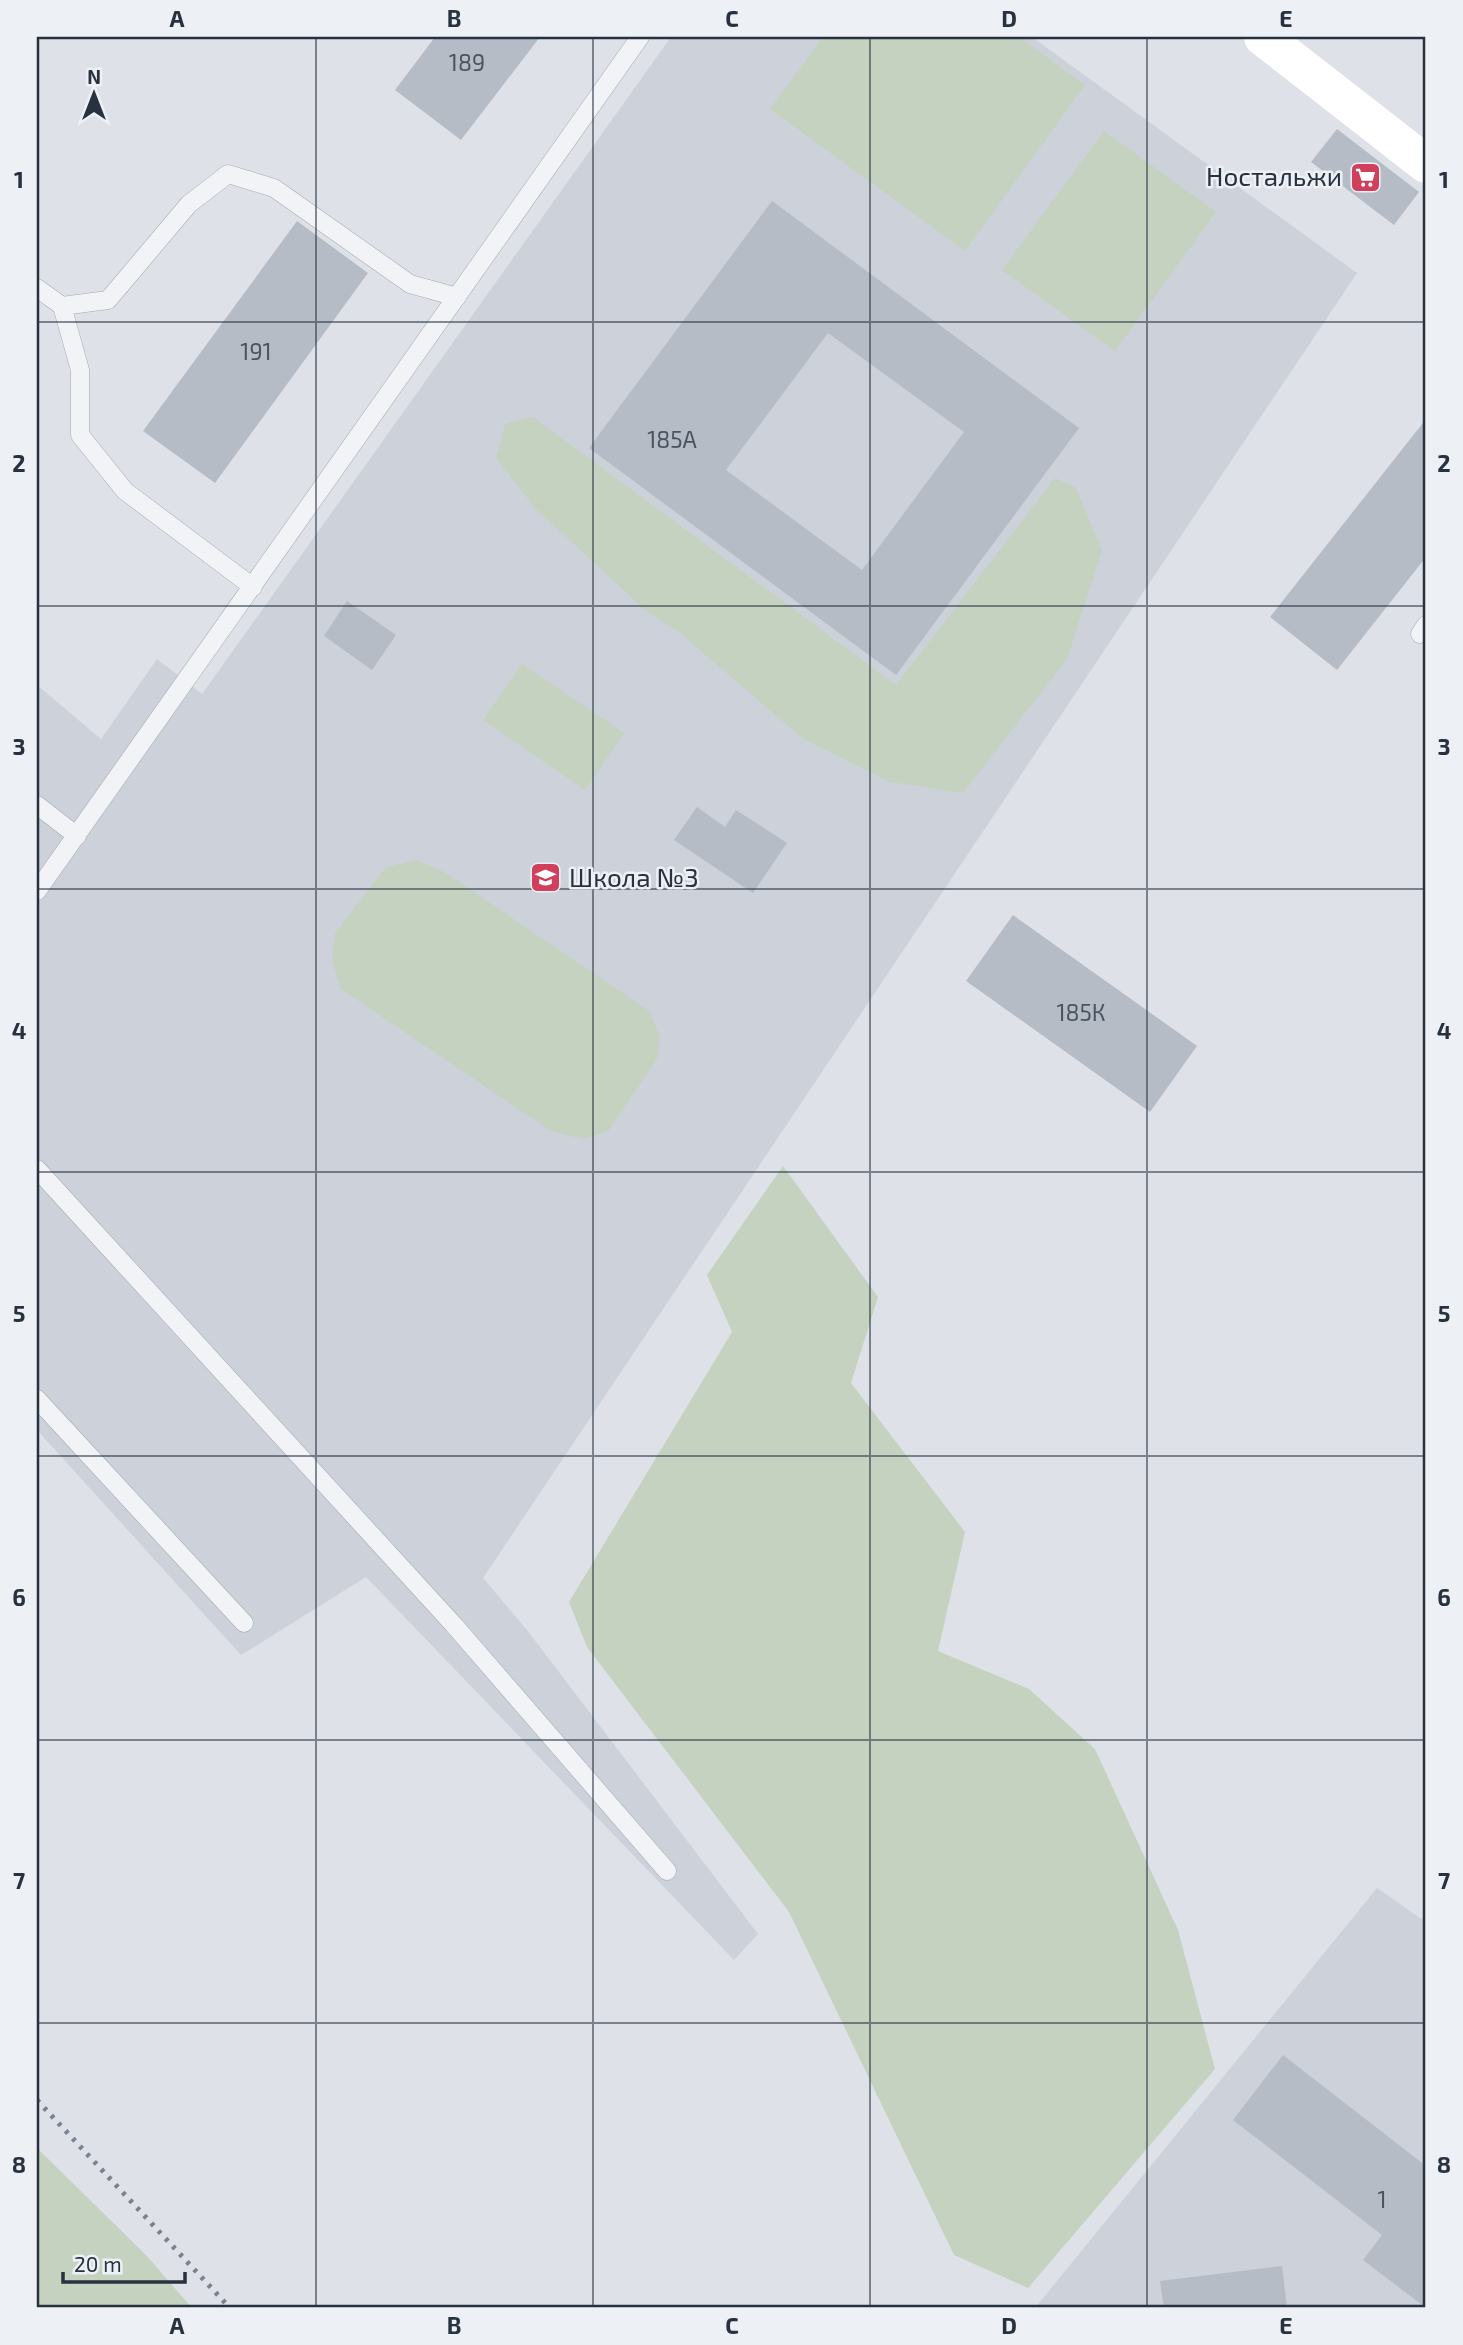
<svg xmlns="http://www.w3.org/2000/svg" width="1463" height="2345" viewBox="0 0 1463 2345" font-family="'Exo 2',sans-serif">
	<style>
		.built { fill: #ccd1da }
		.green { fill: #c5d2bf }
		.building { fill: #b5bcc5; fill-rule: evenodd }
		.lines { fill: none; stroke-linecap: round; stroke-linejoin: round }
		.service-casing { stroke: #a3a9b2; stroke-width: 19 }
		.service { stroke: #f1f3f6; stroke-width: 18 }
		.secondary { stroke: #fff; stroke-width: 38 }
		.rail { stroke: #778292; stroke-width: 5; stroke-dasharray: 3.5 7; stroke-linecap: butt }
		.grid { fill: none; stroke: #27313f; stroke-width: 2; stroke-opacity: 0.55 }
		.labels { text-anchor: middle; stroke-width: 5; stroke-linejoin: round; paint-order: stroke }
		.number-label { font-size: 23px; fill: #4a5460 }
		.poi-label { font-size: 26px; fill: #27313f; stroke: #edf1f5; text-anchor: end }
		.neatline { fill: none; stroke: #27313f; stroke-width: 2.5 }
		.grid-label { font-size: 23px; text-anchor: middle; font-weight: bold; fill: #27313f }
	</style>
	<rect width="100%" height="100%" fill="#dee2e8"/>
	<!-- built -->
	<path class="built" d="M671 37H1032L1357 273 483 1578 527 1630 758 1934 734 1960 366 1577 241 1655 37 1430V685L101 739 157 659 202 694Z
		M1377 1888 1426 1922V2308H1035Z"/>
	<!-- green -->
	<path class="green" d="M823 37H1019L1085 85 965 251 770 109Z
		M1104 131 1216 212 1115 351 1002 270Z
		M533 417 896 685 1055 478 1075 487 1102 550 1067 659 963 793 890 782 802 738 680 633 645 610 536 509 496 458 505 424Z
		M522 664 624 733 585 790 483 720Z
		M417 860 446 873 649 1011 660 1037 657 1059 608 1131 583 1139 551 1131 341 989 332 961 335 933 386 867Z
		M783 1166 878 1297 851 1383 965 1532 938 1651 1029 1689 1095 1749 1178 1930 1215 2069 1028 2288 954 2255 789 1912 587 1647 569 1602 732 1332 707 1275Z
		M37 2148 146 2255 192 2308H37Z"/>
	<!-- building -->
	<path class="building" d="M435 37H540L461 140 395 90Z
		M1337 129 1419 192 1394 225 1311 162Z
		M772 201 1079 428 896 675 589 448ZM828 333 964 432 862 570 726 470Z
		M297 221 368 273 215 483 143 431Z
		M1426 419V557L1337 670 1270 617Z
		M347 601 396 635 372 670 324 636Z
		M697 807 725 827 736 810 787 843 753 893 674 840Z
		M1013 915 1197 1046 1150 1112 966 981Z
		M1283 2055 1426 2166V2308L1363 2260 1382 2235 1233 2120Z
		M1282 2266 1287 2308H1164L1160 2281Z"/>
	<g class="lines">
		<defs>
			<path id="service" d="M37 288 62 306 108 300 189 204 228 174 274 188 410 284 457 297
				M62 306 80 370V435L125 491 253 587
				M1420 634 1426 625
				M37 805 77 836
				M37 891 640 37
				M37 1169 453 1624 667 1871
				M37 1399 244 1623"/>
		</defs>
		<!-- service casing -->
		<use href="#service" class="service-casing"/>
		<!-- service -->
		<use href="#service" class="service"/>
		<!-- secondary -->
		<path class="secondary" d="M1263 37 1426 164"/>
		<!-- rail -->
		<path class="rail" d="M37 2100 230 2308"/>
	</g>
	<!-- grid -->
	<path class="grid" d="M316 37V2308M593 37V2308M870 37V2308M1147 37V2308M37 322H1426M37 606H1426M37 889H1426M37 1172H1426M37 1456H1426M37 1740H1426M37 2023H1426"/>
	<!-- icons -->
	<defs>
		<symbol id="supermarket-square" viewBox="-11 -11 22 22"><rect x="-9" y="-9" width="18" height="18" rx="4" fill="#d0405c" stroke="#edf1f5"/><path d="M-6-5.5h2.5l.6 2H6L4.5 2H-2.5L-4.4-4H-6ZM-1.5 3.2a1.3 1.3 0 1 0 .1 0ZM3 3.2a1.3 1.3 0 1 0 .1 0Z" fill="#fff"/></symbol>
		<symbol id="school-square" viewBox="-11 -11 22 22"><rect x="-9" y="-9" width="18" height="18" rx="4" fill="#d0405c" stroke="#edf1f5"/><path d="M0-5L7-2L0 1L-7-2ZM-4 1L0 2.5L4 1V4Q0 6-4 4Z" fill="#fff"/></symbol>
	</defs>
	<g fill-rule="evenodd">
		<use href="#supermarket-square" x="1348" y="160" width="35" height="35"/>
		<use href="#school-square" x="528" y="860" width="35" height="35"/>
	</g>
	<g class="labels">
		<!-- number labels -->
		<g class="number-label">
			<text x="467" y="71">189</text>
			<text x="256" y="360">191</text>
			<text x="672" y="448">185А</text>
			<text x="1081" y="1021">185К</text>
			<text x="1382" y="2208">1</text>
		</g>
		<!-- poi labels -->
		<g class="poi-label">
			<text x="1342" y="186">Ностальжи</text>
			<text x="569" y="887" text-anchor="start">Школа №3</text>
		</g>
	</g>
	<!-- border -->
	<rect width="1463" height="2345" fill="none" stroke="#edf1f5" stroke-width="77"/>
	<!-- north arrow -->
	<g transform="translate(94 94)" stroke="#edf1f5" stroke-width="5" paint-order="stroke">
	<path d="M0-5L12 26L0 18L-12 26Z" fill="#27313f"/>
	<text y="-10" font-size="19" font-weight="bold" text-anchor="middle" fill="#27313f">N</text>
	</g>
	<!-- scale -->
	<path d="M63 2272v10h122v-10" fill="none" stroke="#27313f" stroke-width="3.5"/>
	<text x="74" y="2272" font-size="21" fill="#27313f" stroke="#edf1f5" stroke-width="5" paint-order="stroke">20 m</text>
	<rect x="38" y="38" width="1386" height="2268" class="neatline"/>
	<g class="grid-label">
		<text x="177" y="27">A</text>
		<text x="454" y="27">B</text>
		<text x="732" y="27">C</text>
		<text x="1009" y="27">D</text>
		<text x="1286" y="27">E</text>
		<text x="19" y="188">1</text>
		<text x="1444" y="188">1</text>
		<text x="19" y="472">2</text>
		<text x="1444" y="472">2</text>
		<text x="19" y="755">3</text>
		<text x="1444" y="755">3</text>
		<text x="19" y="1039">4</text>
		<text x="1444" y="1039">4</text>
		<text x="19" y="1322">5</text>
		<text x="1444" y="1322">5</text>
		<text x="19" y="1606">6</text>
		<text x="1444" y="1606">6</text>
		<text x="19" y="1889">7</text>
		<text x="1444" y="1889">7</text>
		<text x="19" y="2173">8</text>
		<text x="1444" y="2173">8</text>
		<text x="177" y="2334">A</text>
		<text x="454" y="2334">B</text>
		<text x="732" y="2334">C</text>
		<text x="1009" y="2334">D</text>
		<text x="1286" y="2334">E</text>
	</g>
</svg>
